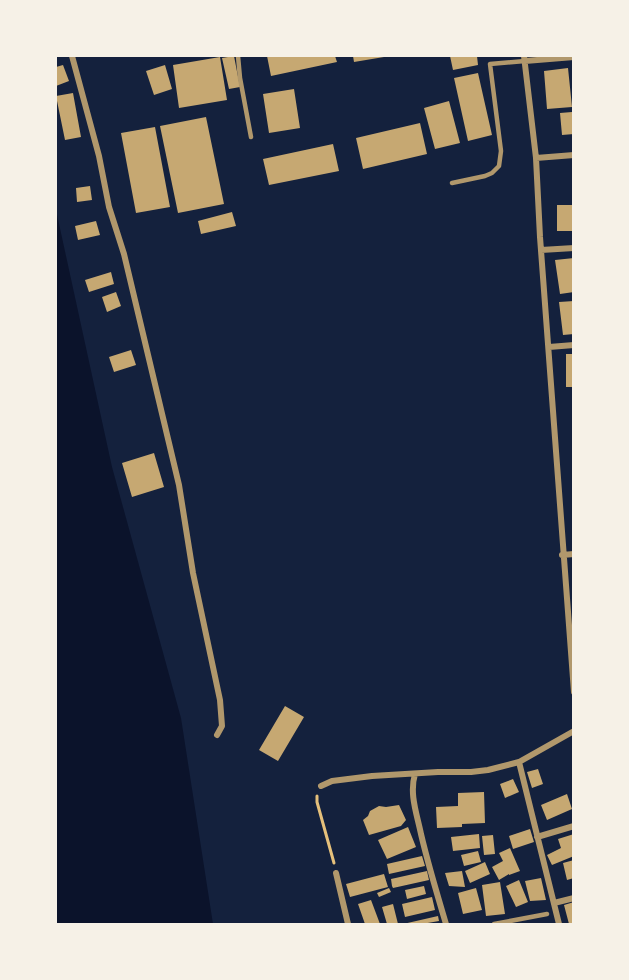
<svg xmlns="http://www.w3.org/2000/svg" width="629" height="980" viewBox="0 0 629 980" font-family="'Times New Roman',serif">
	<style>
		.water { fill: #0b132b }
		.building { fill: #c6a872 }
		.lines { fill: none; stroke-linecap: round; stroke-linejoin: round }
		.path { stroke: #e5c07b; stroke-width: 3 }
		.service { stroke: #b1986c; stroke-width: 4.5 }
		.minor { stroke: #b1986c; stroke-width: 6 }
	</style>
	<rect width="100%" height="100%" fill="#14213d"/>
	<!-- water -->
	<path class="water" d="M56 210 112 467 181 718 213 924H56Z"/>
	<!-- building -->
	<path class="building" d="M234 56 240 87 229 89 222 58Z
		M267 56H335L337 62 271 76Z
		M353 56H384V57L354 62Z
		M450 56H477L478 65 453 70Z
		M220 57 227 100 179 108 173 65Z
		M63 65 69 81 56 86V67Z
		M165 65 172 89 154 95 146 71Z
		M568 68 572 107 547 109 544 71Z
		M478 73 492 135 468 141 454 78Z
		M294 89 300 128 269 133 263 94Z
		M73 93 81 137 65 140 56 96Z
		M449 101 460 143 435 149 424 108Z
		M572 112 574 134 562 135 560 113Z
		M206 117 224 204 178 213 160 126Z
		M420 123 427 154 363 169 356 138Z
		M155 127 170 207 136 213 121 133Z
		M333 144 339 171 269 185 263 159Z
		M90 186 92 200 77 202 76 188Z
		M557 205H574V231H557Z
		M232 212 236 226 201 234 198 221Z
		M96 221 100 235 78 240 75 226Z
		M574 258V292L560 294 555 260Z
		M111 272 114 284 89 292 85 280Z
		M116 292 121 306 107 312 102 297Z
		M574 301V334L563 335 559 302Z
		M131 350 136 365 114 372 109 357Z
		M566 354H574V387H566Z
		M154 453 164 487 132 497 122 463Z
		M285 706 304 717 278 761 259 750Z
		M538 769 543 784 532 788 527 772Z
		M513 779 519 792 505 798 500 784Z
		M484 792 485 823 462 824V827L437 828 436 807 458 806V793Z
		M567 794 572 809 547 820 541 805Z
		M399 805 406 820 401 826 369 835 363 820 368 816 370 811 379 806 386 807Z
		M408 827 416 847 387 859 378 840Z
		M530 829 534 842 513 849 509 836Z
		M479 834 480 848 453 851 451 837Z
		M574 834V856L552 865 547 855 561 848 558 839Z
		M493 835 495 854 484 855 482 836Z
		M510 848 520 871 509 875V874L499 880 492 867 503 861 499 853Z
		M478 851 481 862 464 866 461 855Z
		M422 856 425 866 389 874 387 864Z
		M574 860V878L567 880 563 863Z
		M485 862 490 874 470 883 465 871Z
		M427 871 429 880 393 888 392 886H394H392L391 879Z
		M462 871 465 887 449 886 445 873Z
		M384 874 388 887 350 897 346 884Z
		M541 878 546 900 530 901 525 881Z
		M519 880 528 902 516 907 506 886Z
		M500 882 505 914 486 916 482 885Z
		M424 886 426 894 407 899 405 890Z
		M389 888 391 892 379 897 377 893Z
		M476 888 482 910 463 914 458 893Z
		M432 897 435 910 405 917 402 904Z
		M371 900 380 924H365L358 904Z
		M574 902V924H569L564 905Z
		M393 904 398 924H387L382 907Z
		M438 916 439 921 422 924H403Z"/>
	<g class="lines">
		<!-- path -->
		<path class="path" d="M317 796V802L334 863"/>
		<!-- service -->
		<path class="service" d="M238 56 240 78 251 137
			M452 183 485 176 492 173 499 166 501 151 490 64 525 61
			M494 924 547 914"/>
		<!-- minor -->
		<path class="minor" d="M72 56 99 156 109 207 124 254 179 485 193 573 220 700 222 726 217 735
			M524 56 536 158 540 237 574 692
			M525 61 574 57
			M536 158 574 155
			M541 250 574 248
			M549 347 574 345
			M562 555 574 554
			M519 762 559 924
			M415 774C409 794 417 814 421 834 428 864 437 894 446 924
			M321 786 332 781 372 776 438 772H471L488 770 519 762 574 731
			M537 837 574 826
			M336 873 348 924
			M554 903 574 898"/>
	</g>
	<!-- border -->
	<rect width="629" height="980" fill="none" stroke="#f6f1e7" stroke-width="114"/>
</svg>
